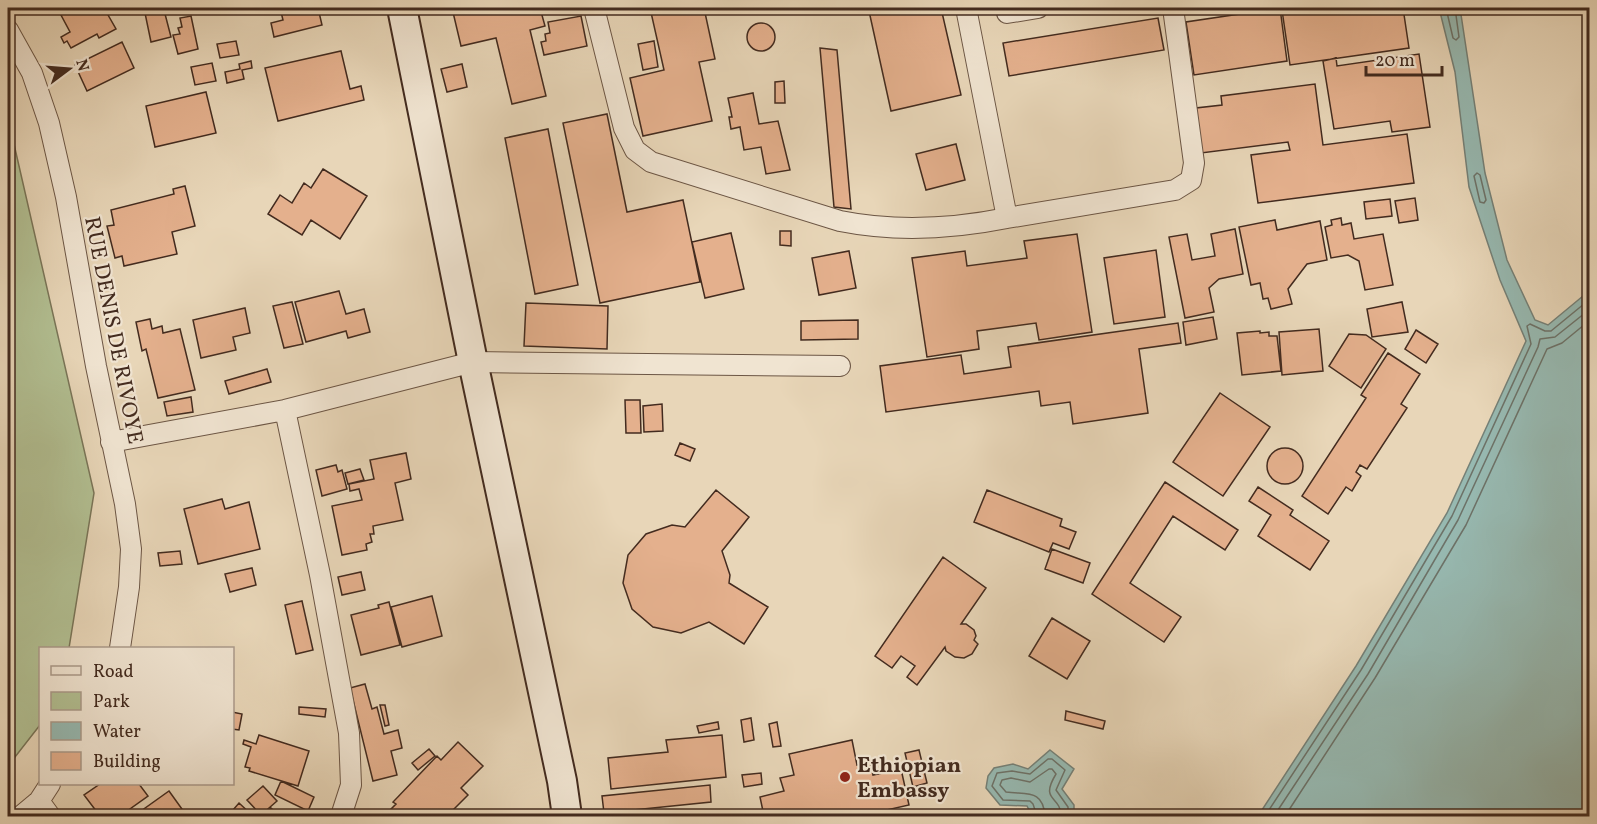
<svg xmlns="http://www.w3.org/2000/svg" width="1597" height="824" viewBox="0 0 1597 824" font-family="Vollkorn,serif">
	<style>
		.green { fill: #b2bf92; stroke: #7a7558; stroke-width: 1.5 }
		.water { fill: #97b9b1; stroke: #758077; stroke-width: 1.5 }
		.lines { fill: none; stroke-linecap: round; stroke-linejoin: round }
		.shore { stroke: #6d7268; stroke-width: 1.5 }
		.building { fill: #e4b08d; stroke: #432b1f; stroke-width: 1.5 }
		.street-casing { stroke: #6c5645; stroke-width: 22 }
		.secondary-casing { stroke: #432b1f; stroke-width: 32 }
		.street { stroke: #f0e4d1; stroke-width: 20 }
		.secondary { stroke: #f0e4d1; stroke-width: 28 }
		.poi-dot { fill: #8f2418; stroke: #f0e4d1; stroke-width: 2 }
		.labels { text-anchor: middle; stroke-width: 4.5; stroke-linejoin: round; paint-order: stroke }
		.street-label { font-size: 22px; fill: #432b1f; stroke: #f0e4d1 }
		.poi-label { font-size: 22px; font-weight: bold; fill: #432b1f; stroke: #f0e4d1; text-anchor: start }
	</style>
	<rect width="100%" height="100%" fill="#e8d6b8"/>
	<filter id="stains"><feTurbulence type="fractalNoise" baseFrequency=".00333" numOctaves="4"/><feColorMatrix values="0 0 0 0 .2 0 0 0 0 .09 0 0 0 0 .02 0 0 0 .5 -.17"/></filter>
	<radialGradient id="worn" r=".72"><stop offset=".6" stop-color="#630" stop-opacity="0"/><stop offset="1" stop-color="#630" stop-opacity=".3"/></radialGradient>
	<!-- green -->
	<path class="green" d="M8 118 94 493 69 648H40V725L8 766Z"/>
	<!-- water -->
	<path class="water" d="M1439 8H1460L1485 173 1507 260 1535 320 1548 325 1589 291V816H1258L1356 666 1447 513 1526 341 1500 280 1469 187 1455 72Z
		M1050 750 1074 769 1062 789 1074 805V816H1032L1027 806 1000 805 986 788 988 776 994 768 1013 764 1028 769Z"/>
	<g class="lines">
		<!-- shore -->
		<path class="shore" d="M1446 8 1453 38 1456 40 1459 37 1455 8
			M1477 173 1480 175 1486 200 1484 203 1480 202 1474 176Z
			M1037 816 1033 804 1030 801 1003 800 992 786 997 773 1012 771 1030 774 1048 759H1052L1065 770 1056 790 1068 807V816
			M1045 816C1043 789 1027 795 1006 792L1000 785 1002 780 1011 778 1030 782 1049 769H1052L1056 774C1039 802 1061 795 1061 816
			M1265 816 1361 670 1452 516 1531 344 1527 326 1530 324 1545 331H1551L1590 299
			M1274 816 1368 674 1458 520 1538 347 1540 339 1555 337 1590 309
			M1285 816 1375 678 1466 525 1547 349 1562 343 1590 320"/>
	</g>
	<!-- building -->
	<path class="building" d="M75 8H104L116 29 99 38 97 34 71 48 67 41 64 43 61 37 70 32 61 15Z
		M133 8H177L164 10 171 37 151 42 145 13Z
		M280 8H318L322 25 274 37 271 23 283 20Z
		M452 8H540L545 26 530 30 546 96 512 104 496 38 461 46Z
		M650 8H704L715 59 699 62 712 121 643 136 630 78 664 70Z
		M886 8H941L961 95 891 111 869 11Z
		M1280 8 1287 61 1194 75 1186 22Z
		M1299 8H1403L1409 48 1290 65 1282 10Z
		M191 16 198 49 178 54 173 35 180 34 178 28 182 27 180 18Z
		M581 16 587 46 544 55 541 42 546 41 545 34 550 33 548 22Z
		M1158 18 1164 50 1009 76 1003 43Z
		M747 37a14 14 0 1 1 28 0a14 14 0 1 1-28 0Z
		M236 41 239 55 220 58 217 44Z
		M654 41 658 67 643 70 638 44Z
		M122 42 134 68 87 91 75 65Z
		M820 48 837 50 851 209 834 207Z
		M341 51 350 89 361 86 364 100 278 121 265 68Z
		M1419 54 1430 127 1392 132 1390 121 1334 129 1323 61 1336 58 1337 66Z
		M251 61 252 68 242 70 244 79 227 83 225 72 240 69 239 64Z
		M212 63 216 81 195 85 191 67Z
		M462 64 467 87 447 92 441 69Z
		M784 81 785 103H775V82Z
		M1315 84 1323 145 1407 134 1414 183 1258 203 1251 155 1290 150 1288 142 1201 153 1196 108 1222 105 1221 96Z
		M206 92 216 133 155 147 146 106Z
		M753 93 759 124 778 121 790 170 766 174 761 147 744 150 740 127 731 129 729 117H732L728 98Z
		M607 114 627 212 683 200 700 282 600 303 563 123Z
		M548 129 578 285 535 294 505 138Z
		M956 144 965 180 926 190 916 154Z
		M323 169 367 196 340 239 311 220 302 235 268 214 280 195 292 203 304 183 311 188Z
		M185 186 195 226 172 232 177 254 124 266 122 256 115 258 107 226 114 225 111 210 174 194 173 189Z
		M1415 198 1418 220 1399 223 1395 201Z
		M1390 199 1392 216 1366 219 1364 202Z
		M1341 218 1342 225 1351 223 1354 239 1383 234 1393 285 1365 290 1359 261 1348 255 1331 258 1325 227 1332 225 1331 220Z
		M1275 220 1277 230 1320 221 1327 260 1307 264 1288 289 1292 304 1271 309 1268 298 1263 299 1260 283 1251 285 1239 227Z
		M1235 229 1243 274 1219 279 1209 288 1214 312 1185 318 1169 237 1187 234 1192 260 1215 256 1211 234Z
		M780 231H791V246L780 245Z
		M731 233 744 289 705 298 692 242Z
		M1077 234 1092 332 1039 340 1036 323 977 331 979 349 927 357 912 258 965 251 967 266 1027 258 1024 241Z
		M1156 250 1165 317 1114 324 1104 258Z
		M849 251 856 288 819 295 812 258Z
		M339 291 346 314 364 309 370 332 348 338 346 331 306 342 295 302Z
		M292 302 303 344 284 348 273 306Z
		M1402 302 1408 332 1372 337 1367 309Z
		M526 303 608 306 607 349 524 346Z
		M245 308 250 333 233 337 236 350 201 358 193 320Z
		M1213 317 1217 339 1186 345 1183 322Z
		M150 319 152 329 162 326 163 333 180 329 195 390 158 398 146 349 142 351 136 322Z
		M858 320V339L801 340V321Z
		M1178 323 1181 343 1139 349 1148 413 1073 424 1070 402 1041 406 1039 391 886 412 880 366 961 355 964 374 1011 367 1008 347Z
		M1319 329 1323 371 1282 375 1279 332Z
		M1416 330 1438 344 1426 363 1405 349Z
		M1260 331V333L1269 332V336H1277L1281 371 1242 375 1237 333Z
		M1349 334 1366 335 1386 349 1361 388 1329 366Z
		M1388 353 1420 374 1401 404 1407 408 1367 469 1360 465 1356 472 1361 476 1352 491 1346 487 1328 514 1302 496 1366 398 1361 395Z
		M267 369 271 382 229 394 225 381Z
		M1220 393 1270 427 1223 496 1173 462Z
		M191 397 193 412 167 416 164 402Z
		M625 400H640L641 433H626Z
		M662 404 663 431 644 432 643 406Z
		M680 443 695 449 690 461 675 455Z
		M1267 466a18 18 0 1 1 36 0a18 18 0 1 1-36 0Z
		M406 453 411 479 395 483 403 520 373 526 374 534H370L372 542 366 544 367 550 342 555 332 506 362 500 359 489 350 491 349 484 374 479 370 460Z
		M336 465 338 472 342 470 347 489 322 496 316 470Z
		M360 469 364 480 348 484 345 473Z
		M1165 482 1238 530 1225 550 1173 516 1130 583 1181 617 1164 642 1092 594Z
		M1258 487 1293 510 1290 515 1329 541 1310 570 1258 536 1271 515 1249 501Z
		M716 490 749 517 722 551 730 575 729 583 768 607 744 644 709 622 681 633 653 627 632 609 623 583 628 555 646 534 672 525 685 527Z
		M987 490 1062 519 1060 526 1076 532 1069 549 1053 543 1049 552 974 522Z
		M222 499 225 509 249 502 260 549 198 564 184 509Z
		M1052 549 1090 563 1083 583 1045 569Z
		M180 551 182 564 160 566 158 553Z
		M943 557 986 588 961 624H966L974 630 976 636 974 640 978 644 972 654 964 658 955 657 946 651 945 647 917 685 907 677 915 666 901 656 892 668 875 656Z
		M252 568 256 585 230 592 225 574Z
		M361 572 365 590 342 595 338 577Z
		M432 596 442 636 402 647 391 607Z
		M302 601 313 650 296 654 285 605Z
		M389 602 400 645 361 655 351 615 379 608 378 605Z
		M1052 618 1090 641 1067 679 1029 656Z
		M365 684 372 709 377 707 384 734 398 730 402 748 391 751 397 775 373 781 350 688Z
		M380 705H385L389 725 385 726Z
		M299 707 326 709 325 717 299 714Z
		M1066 711 1105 721 1103 729 1065 720Z
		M232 712 242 714 239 730 232 729Z
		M751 718 754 740 744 742 741 720Z
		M718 722 719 729 699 733 697 726Z
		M777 722 781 746 773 747 769 724Z
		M259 735 309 751 298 786 249 771 250 768 245 767 251 747 243 744 244 740 256 744Z
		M722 735 726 777 611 789 608 758 668 752 666 740Z
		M852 740 857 765 870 762 873 775 901 769 909 805 882 811 883 816H764L760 797 784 791 780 778 794 775 789 754Z
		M458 742 483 766 461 788 468 795 447 816H386L385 815 396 804 393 802 437 756 441 760Z
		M429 749 435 756 418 770 412 763Z
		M919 750 927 783 913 787 905 753Z
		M761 773 762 784 744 787 742 775Z
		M281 781 314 797 308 811 275 795Z
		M100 784H139L148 796 120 816H100L84 795Z
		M710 785 711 802 604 813 602 796Z
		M263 786 277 801 261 815 247 800Z
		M169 791 187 816H134Z
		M239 803 253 816H235L237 814 233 810Z
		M271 808 280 816H264Z"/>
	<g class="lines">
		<defs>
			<path id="street" d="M594 8 624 128 635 150 651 162 840 221C895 232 952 229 1007 218L966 8
				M1007 13 1038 8
				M8 30 32 73 49 123 66 197 96 366 125 504 131 549 129 587 120 648
				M1007 218 1175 190 1191 180 1194 163 1173 8
				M285 410 320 575 349 733 351 785 341 816
				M111 442 285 410 473 362 840 366
				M39 801 50 816
				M21 816 39 801 50 784"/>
			<path id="secondary" d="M402 8 473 362 562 781 567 816"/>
		</defs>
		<!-- street casing -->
		<use href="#street" class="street-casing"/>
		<!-- secondary casing -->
		<use href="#secondary" class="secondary-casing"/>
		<!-- street -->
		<use href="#street" class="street"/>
		<!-- secondary -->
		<use href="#secondary" class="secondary"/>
	</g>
	<!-- markers -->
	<circle class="poi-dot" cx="845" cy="777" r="6"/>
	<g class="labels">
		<!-- street labels -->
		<g class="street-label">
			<text transform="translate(115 330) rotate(79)" y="8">RUE DENIS DE RIVOYE</text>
		</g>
		<!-- poi labels -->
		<g class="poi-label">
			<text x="857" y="772">Ethiopian<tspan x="857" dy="25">Embassy</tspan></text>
		</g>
	</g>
	<!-- margin -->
	<rect width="1597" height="824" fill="none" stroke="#e8d6b8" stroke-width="30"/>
	<rect x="9" y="9" width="1579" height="806" fill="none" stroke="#432b1f" stroke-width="3"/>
	<rect x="15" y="15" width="1567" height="794" fill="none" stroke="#432b1f" stroke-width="1.5"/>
	<!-- legend -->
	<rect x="39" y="647" width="195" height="138" fill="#f0e4d1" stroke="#ab9a8a" stroke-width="1.5"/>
	<rect x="51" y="666" width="30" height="9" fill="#f0e4d1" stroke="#ab9a8a" stroke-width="1.5"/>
	<text x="93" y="677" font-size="18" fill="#432b1f">Road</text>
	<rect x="51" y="692" width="30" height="18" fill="#b2bf92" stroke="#ab9a8a" stroke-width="1.5"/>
	<text x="93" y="707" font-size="18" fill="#432b1f">Park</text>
	<rect x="51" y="722" width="30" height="18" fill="#97b9b1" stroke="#ab9a8a" stroke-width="1.5"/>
	<text x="93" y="737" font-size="18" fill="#432b1f">Water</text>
	<rect x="51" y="752" width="30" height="18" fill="#e4b08d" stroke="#ab9a8a" stroke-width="1.5"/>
	<text x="93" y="767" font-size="18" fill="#432b1f">Building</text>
	<!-- north arrow -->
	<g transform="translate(69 69) rotate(74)" stroke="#f0e4d1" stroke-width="4.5" paint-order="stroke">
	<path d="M0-4.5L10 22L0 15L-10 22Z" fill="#432b1f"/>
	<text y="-9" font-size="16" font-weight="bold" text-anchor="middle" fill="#432b1f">N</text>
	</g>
	<!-- scale -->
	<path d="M1366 66v9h76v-9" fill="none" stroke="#432b1f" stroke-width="3"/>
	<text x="1375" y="66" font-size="18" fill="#432b1f" stroke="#f0e4d1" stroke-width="4.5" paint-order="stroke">20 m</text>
	<rect width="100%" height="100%" filter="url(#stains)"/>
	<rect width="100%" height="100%" fill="url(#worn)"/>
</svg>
